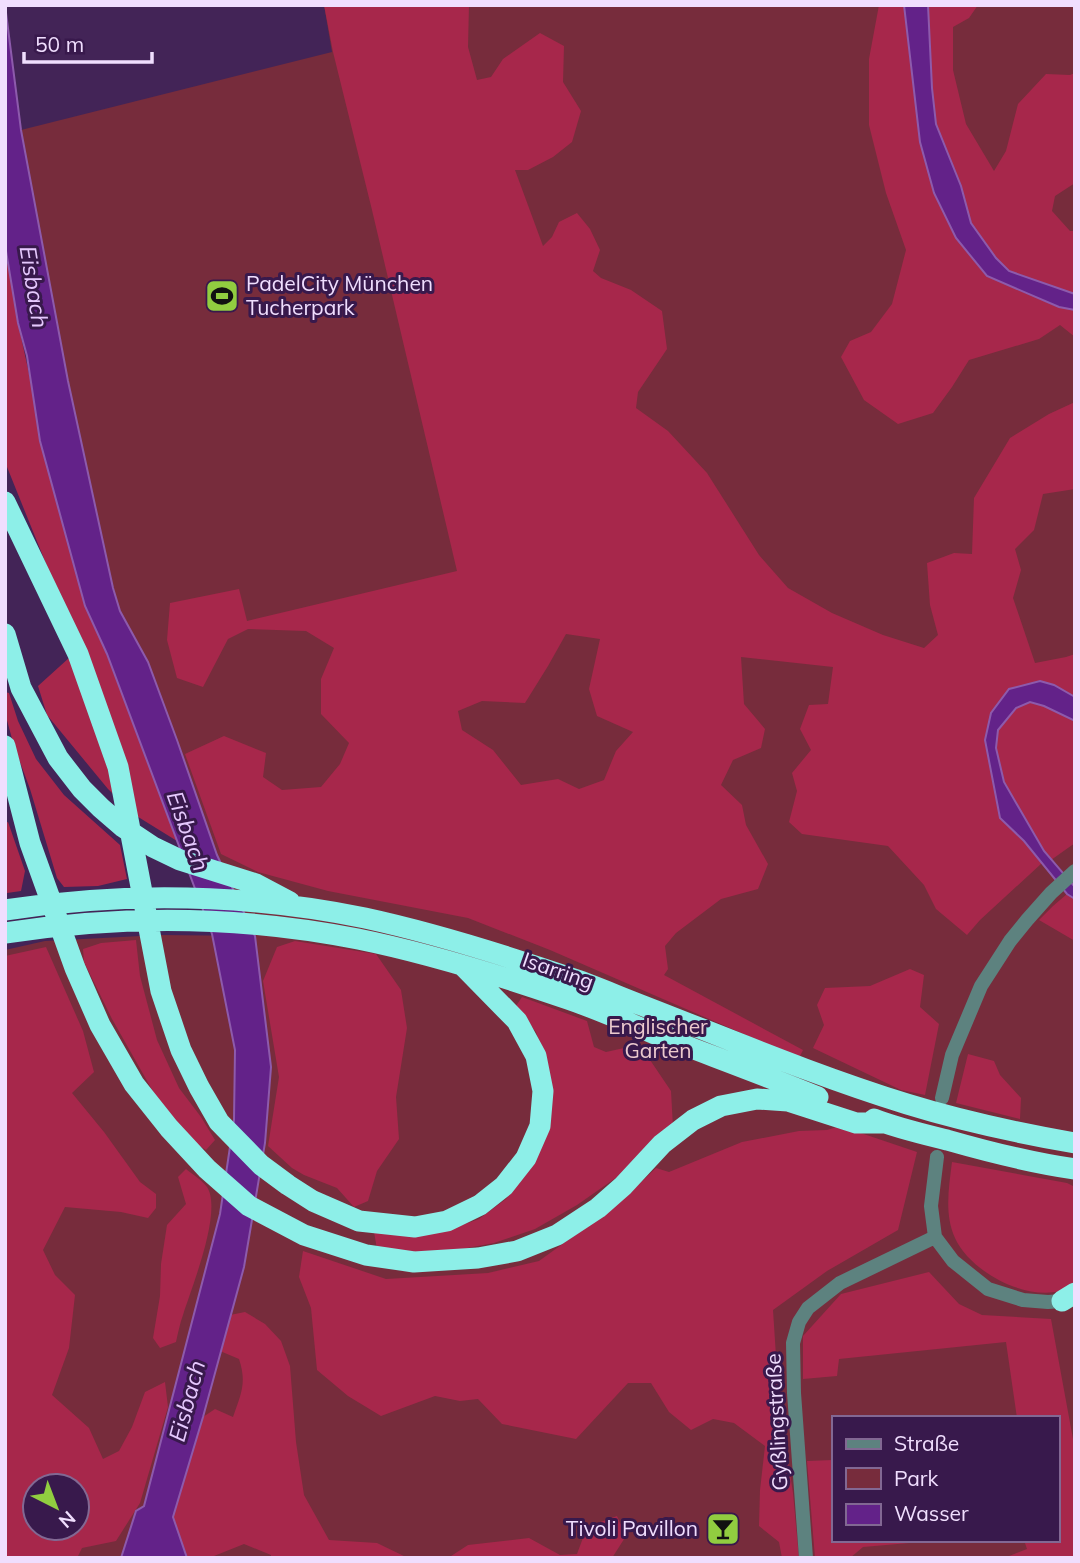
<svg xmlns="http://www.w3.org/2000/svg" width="1080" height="1563" viewBox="0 0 1080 1563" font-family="Mulish,sans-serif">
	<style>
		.green { fill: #772c3c; fill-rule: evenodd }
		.forest { fill: #a7274b; fill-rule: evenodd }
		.water { fill: #632289; stroke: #8d5aac; stroke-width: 2 }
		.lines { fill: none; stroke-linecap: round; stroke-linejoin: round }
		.street { stroke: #5d827f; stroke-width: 14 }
		.highway { stroke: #8defe8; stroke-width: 21 }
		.labels { text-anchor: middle; stroke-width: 6; stroke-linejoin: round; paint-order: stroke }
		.poi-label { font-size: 21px; fill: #f0defe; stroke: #38194c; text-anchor: start }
		.street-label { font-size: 21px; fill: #f0defe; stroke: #38194c }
		.park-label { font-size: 21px; fill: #eccace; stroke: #38194c }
		.water-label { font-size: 23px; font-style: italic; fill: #e6c9fe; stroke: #38194c }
	</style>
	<rect width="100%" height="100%" fill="#432457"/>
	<!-- green -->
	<path class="green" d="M324 5H1075V1558H5V950L45 941 160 935 254 936 217 855 177 740 148 662 120 611 113 588 68 381 21 130 332 52ZM833 1418H1057V1540H833ZM35 1486H77V1528H35Z"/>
	<!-- forest -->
	<path class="forest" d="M324 5H469L468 47 477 80 491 77 503 59 540 33 564 46 563 82 581 111 572 142 553 157 528 170H515L543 246 552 237 559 222 577 213 590 229 600 250 593 271 601 278 631 290 662 311 667 349 638 392 636 408 668 431 707 473 759 555 788 588 832 613 883 635 924 648 938 635 930 605 927 563 954 553 972 554 974 498 1010 438 1049 414 1075 402V489L1043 494 1034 530 1015 549 1021 570 1013 598 1035 663 1066 657 1075 654V697L1054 685 1040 681 985 740 1024 841 1042 863 980 920 967 935 936 909 924 885 888 846 802 834 789 822 797 791 792 773 811 750 800 729 809 705 828 704 833 667 741 657 744 704 765 729 761 748 733 760 721 785 742 805 746 825 768 864 758 889 721 899 676 933 665 946 668 969 664 975 803 1050 799 1058 550 950 468 918 328 891 258 872 221 854 185 754 224 736 266 753 263 777 282 790 321 787 340 764 349 743 321 714V679L334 648 306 631 248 629 228 639 203 687 177 678 167 640 170 603 239 589 247 621 457 571 372 210 333 52ZM566 634 600 639 589 689 597 716 633 732 616 751 604 780 579 789 558 779 521 785 493 750 462 730 458 711 482 701 525 703 548 666Z
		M879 5H904L910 61 987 276 1058 307 1075 310V337L1060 325 1039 339 969 360 952 387 933 413 898 424 864 400 841 357 850 341 871 332 892 304 906 250 886 193 869 125V59Z
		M928 5H978L969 18 953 27V70L966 124 994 171 1006 151 1018 104 1046 74 1070 75 1075 73V183L1055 196 1052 211 1070 231H1075V294L1009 271 996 258 971 223 961 186 936 124 932 88Z
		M5 245 18 323 58 506 85 606 107 654 177 841 135 815 108 789 47 715 38 686 80 648 5 462Z
		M5 692 9 693 18 721 36 759 64 795 120 845 127 879 98 886 64 887 57 878 30 789 14 746 5 713Z
		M1030 702 1044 706 1075 721V843L1051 860 1043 851 1004 782 996 748 998 730 1016 708Z
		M8 822 25 871 21 891 7 893H5V823Z
		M1067 894 1075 899V941L1039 920 1053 906Z
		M136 940 140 976 157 1040 179 1088 201 1117 215 1140 206 1150 189 1139 159 1102 112 1019 84 962 83 949 101 943Z
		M295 941 376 954 401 990 407 1028 396 1097 399 1139 377 1171 368 1201 354 1207 337 1188 304 1175 292 1168 268 1146 279 1077 263 981 277 947Z
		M46 947 83 1031 94 1072 72 1093 104 1132 140 1182 156 1194V1208L148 1218 121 1212 65 1207 43 1250 55 1275 75 1295 69 1348 52 1395 89 1428 103 1459 119 1451 132 1427 145 1392 165 1382 168 1407 140 1503 116 1541 82 1548 77 1558H5V956ZM35 1486H77V1528H35Z
		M910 969 924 975 920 1007 939 1024 925 1095 901 1090 813 1048 824 1025 817 1005 825 988 870 986Z
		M522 997 587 1021 594 1047 606 1052 624 1048 648 1057 671 1091 673 1127 630 1168 577 1205 535 1229 494 1243 451 1251 412 1254 377 1249 374 1232 448 1230 479 1219 506 1199 532 1165 544 1056 536 1032 516 1006Z
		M968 1054 994 1061 1000 1075 1021 1098 1020 1119 956 1103Z
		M840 1126 917 1152 898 1230 827 1271 773 1310 779 1402 793 1493 799 1558H782L779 1542 759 1526 760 1490 765 1446 734 1423 713 1419 691 1430 669 1412 651 1383H628L576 1439 502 1424 478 1399 460 1401 435 1396 381 1416 348 1396 317 1370 311 1308 299 1277 303 1251 386 1279 488 1273 539 1261 618 1204 656 1168 669 1172 742 1142 799 1131 827 1130Z
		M952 1162 1067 1183 1075 1187V1284C1070 1286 1065 1290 1060 1291 1023 1300 970 1271 955 1238 944 1214 949 1187 952 1162Z
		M186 1169C192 1174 202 1180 207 1187 223 1211 191 1289 183 1315 180 1323 178 1333 176 1342L160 1348 153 1338 160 1296 161 1264 167 1225 186 1204 178 1177Z
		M929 1272 959 1304 982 1315 1051 1319 1075 1450V1558H1004L1027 1549 1024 1540H1057V1418H1017L1006 1342 839 1359 837 1376 803 1379V1336L841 1294Z
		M245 1312 265 1324 281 1341 290 1366 296 1442 304 1495 329 1540 377 1543 408 1558H271V1555L244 1544 209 1558H187L173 1517 203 1417 215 1409 233 1417C241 1394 247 1383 239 1359L220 1351 230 1315Z
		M833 1460V1540H944L863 1547 850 1558H815L807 1461Z
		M617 1516 626 1536 612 1558H448L468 1545 529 1538 560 1555 577 1554 587 1527Z"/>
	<!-- water -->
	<path class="water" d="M5 5 21 130 68 381 113 588 120 611 148 662 177 740 217 855 255 936 271 1067 265 1143 244 1267 203 1417 173 1517 187 1558H121L136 1511 144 1506 220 1214 234 1120 235 1050 212 934 107 654 85 606 40 441 27 356 18 323 5 245Z
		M904 5H928L932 88 936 124 961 186 971 223 996 258 1009 271 1075 294V310L1059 307 987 276 956 238 934 193 920 142Z
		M1040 681 1054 685 1075 697V721L1044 706 1030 702 1016 708 998 730 996 748 1004 782 1044 851 1075 887V899L1067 894 1024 841 1000 818 985 740 991 713 1009 689Z"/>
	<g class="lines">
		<!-- street -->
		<path class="street" d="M942 1098 952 1055 981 986 1010 941 1027 920 1051 893 1075 871
			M937 1157 931 1206 935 1237 953 1261 988 1289 1023 1300 1048 1302 1062 1301
			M806 1558 794 1393 793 1343 799 1322 808 1308 840 1283 935 1237"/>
		<!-- highway -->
		<path class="highway" d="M5 502 78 654 118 767 161 991 181 1050 199 1087 219 1122 261 1165 288 1185 313 1201 359 1221 415 1227 447 1221 480 1205 504 1186 526 1158 540 1126 543 1091 536 1056 517 1021 463 966
			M5 634 21 688 58 758 82 789 101 808 123 827 153 847 180 860 256 884 290 902
			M5 746 30 843 75 968 100 1025 134 1084 169 1128 207 1169 249 1206 304 1235 366 1255 414 1262 478 1258 517 1251 557 1235 598 1208 623 1186 662 1144 693 1120 721 1106 757 1099 788 1101 856 1123H885
			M5 910C124 892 247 894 365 918 434 933 501 954 568 977 593 985 617 996 641 1005 729 1039 816 1076 907 1104 962 1121 1018 1133 1075 1143
			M5 933C122 915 242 916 358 939 427 953 495 974 562 997 593 1007 624 1021 655 1034 709 1055 764 1075 818 1097
			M874 1119C897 1128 923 1134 947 1140 989 1152 1032 1163 1075 1169
			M1062 1301 1075 1293"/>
	</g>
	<!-- icons -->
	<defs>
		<symbol id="stadium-square" viewBox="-11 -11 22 22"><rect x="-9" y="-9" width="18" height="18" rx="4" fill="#91cd40" stroke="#38194c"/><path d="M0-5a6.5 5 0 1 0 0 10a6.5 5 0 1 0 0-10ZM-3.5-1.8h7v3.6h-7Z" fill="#111"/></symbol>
		<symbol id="bar-square" viewBox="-11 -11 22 22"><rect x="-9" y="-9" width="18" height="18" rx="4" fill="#91cd40" stroke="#38194c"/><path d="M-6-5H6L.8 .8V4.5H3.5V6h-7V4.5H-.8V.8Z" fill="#111"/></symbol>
	</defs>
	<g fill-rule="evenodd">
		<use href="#stadium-square" x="203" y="277" width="38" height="38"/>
		<use href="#bar-square" x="704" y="1510" width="38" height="38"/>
	</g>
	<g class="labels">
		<!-- poi labels -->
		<g class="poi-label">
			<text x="246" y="291">PadelCity München<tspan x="246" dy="24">Tucherpark</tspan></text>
			<text x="698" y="1536" text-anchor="end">Tivoli Pavillon</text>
		</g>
		<!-- street labels -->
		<g class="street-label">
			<text transform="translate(558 971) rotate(19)" y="7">Isarring</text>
			<text transform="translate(777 1422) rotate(-93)" y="7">Gyßlingstraße</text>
		</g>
		<!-- park labels -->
		<g class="park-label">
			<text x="658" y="1034">Englischer<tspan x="658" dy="24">Garten</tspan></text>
		</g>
		<!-- water labels -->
		<g class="water-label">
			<text transform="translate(34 287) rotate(81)" y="8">Eisbach</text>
			<text transform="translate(188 831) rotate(70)" y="8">Eisbach</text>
			<text transform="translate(187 1401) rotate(-75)" y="8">Eisbach</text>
		</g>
	</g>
	<!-- border -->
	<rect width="1080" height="1563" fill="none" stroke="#f0defe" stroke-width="14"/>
	<!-- legend -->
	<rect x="832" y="1416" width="228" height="126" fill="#38194c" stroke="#826893" stroke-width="2"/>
	<rect x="846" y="1439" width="35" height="10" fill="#5d827f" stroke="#826893" stroke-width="2"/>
	<text x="894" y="1451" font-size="21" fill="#f0defe">Straße</text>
	<rect x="846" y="1468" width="35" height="21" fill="#772c3c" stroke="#826893" stroke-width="2"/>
	<text x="894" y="1486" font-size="21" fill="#f0defe">Park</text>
	<rect x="846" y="1504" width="35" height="21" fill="#632289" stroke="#826893" stroke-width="2"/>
	<text x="894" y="1521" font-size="21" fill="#f0defe">Wasser</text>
	<!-- north arrow -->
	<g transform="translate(56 1507) rotate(138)"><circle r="33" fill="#38194c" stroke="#826893" stroke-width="2"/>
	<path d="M0-5L12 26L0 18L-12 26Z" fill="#91cd40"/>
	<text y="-10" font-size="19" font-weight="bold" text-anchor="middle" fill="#f0defe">N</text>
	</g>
	<!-- scale -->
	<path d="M24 52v10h128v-10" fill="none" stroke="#f0defe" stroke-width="3.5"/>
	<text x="35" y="52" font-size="21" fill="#f0defe" stroke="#38194c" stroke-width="5" paint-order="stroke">50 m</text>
</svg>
